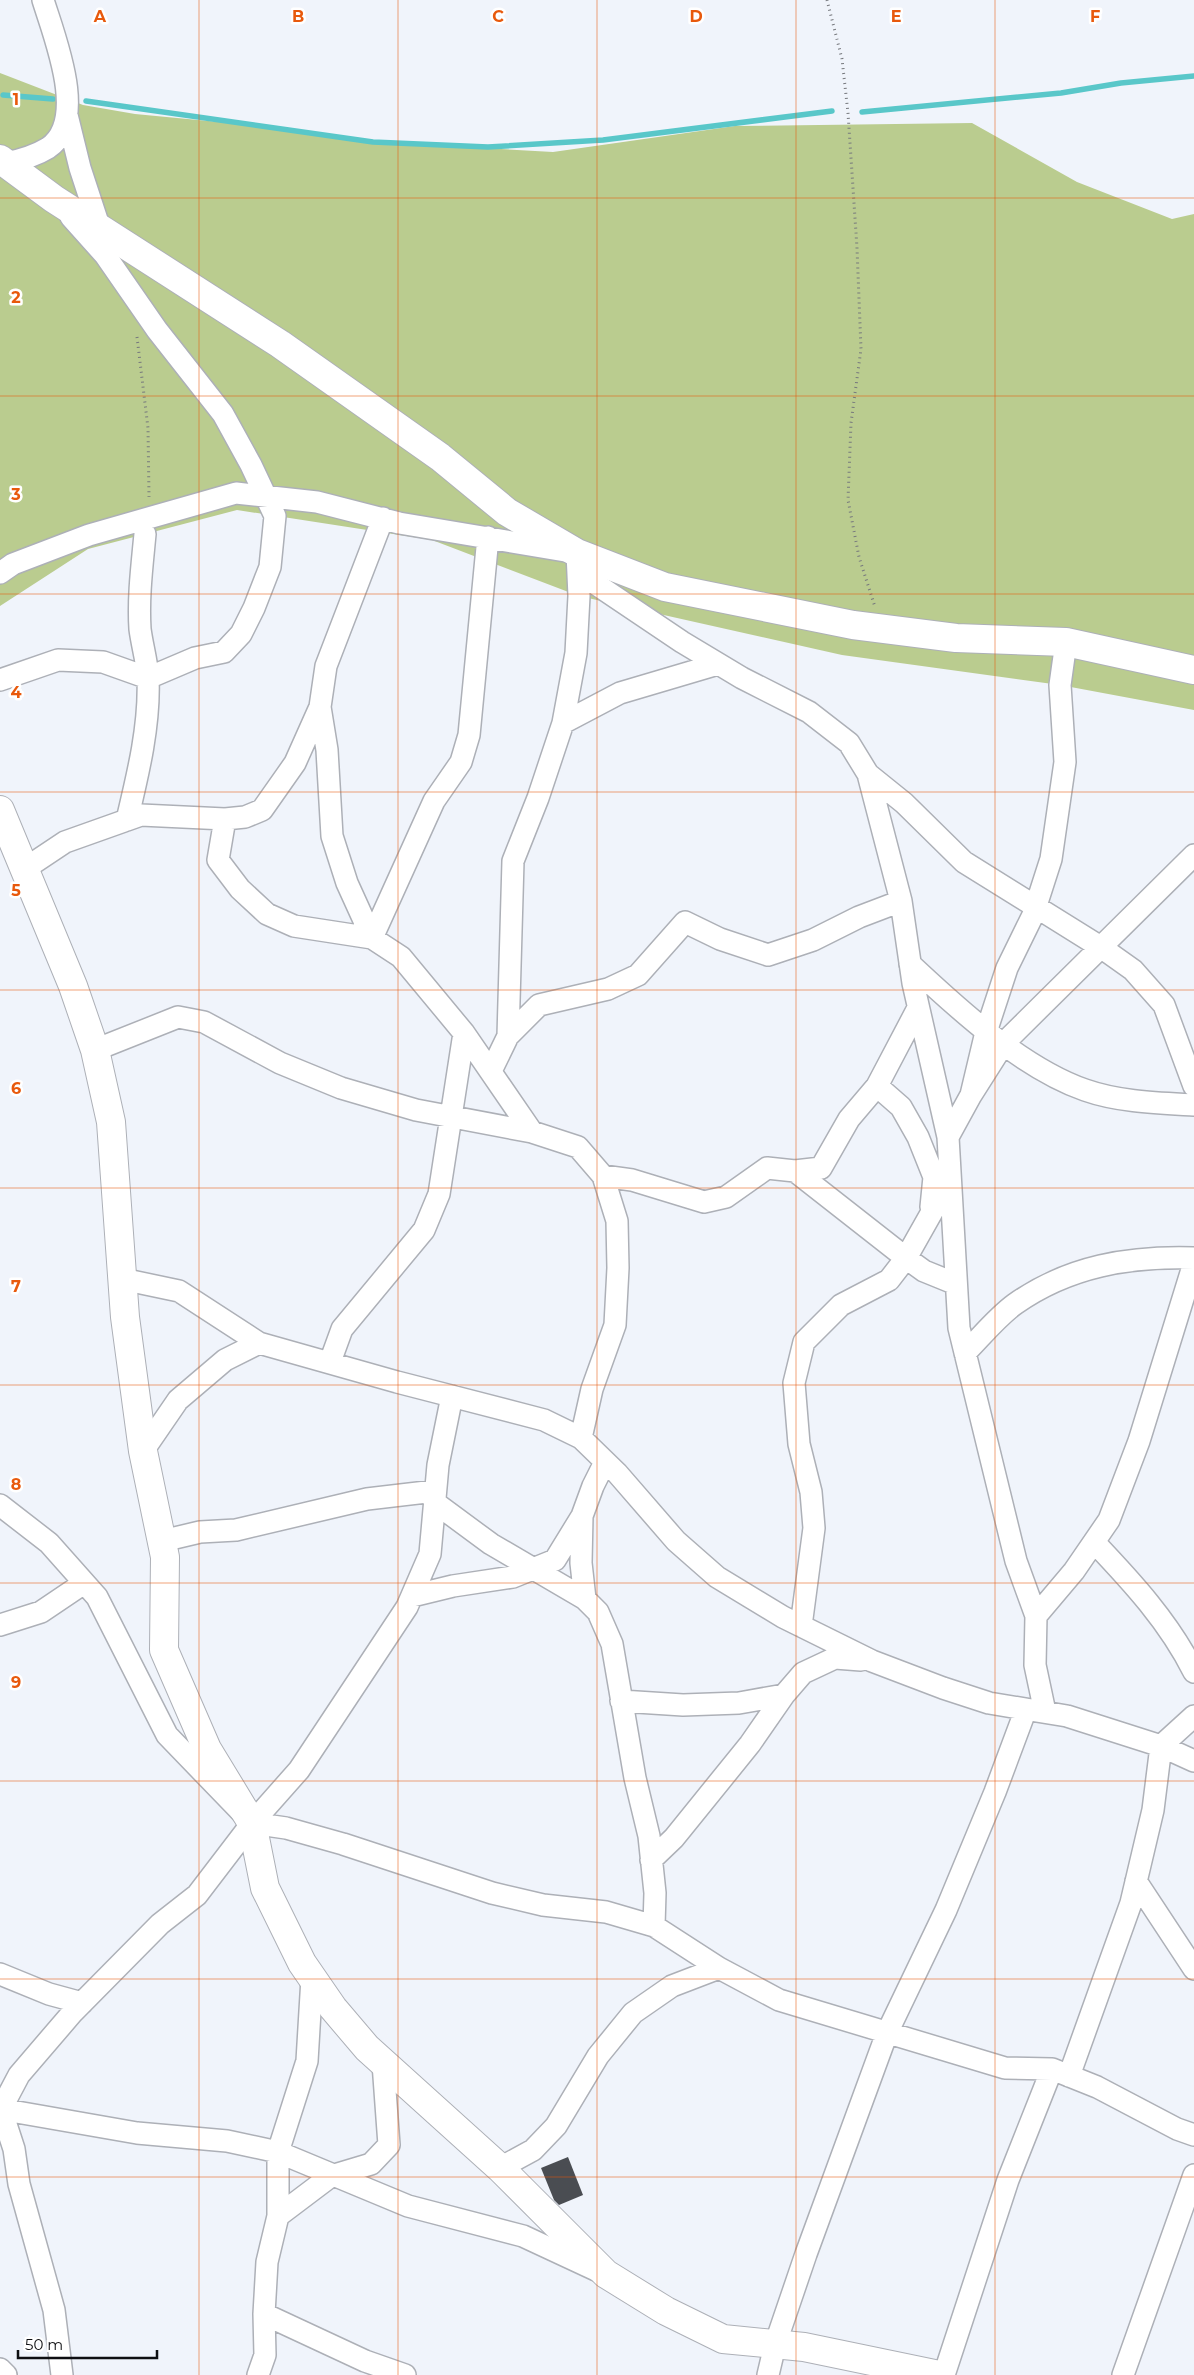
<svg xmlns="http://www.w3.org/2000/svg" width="1194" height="2375" viewBox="0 0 1194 2375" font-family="Montserrat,sans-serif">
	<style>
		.green { fill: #bacc8f }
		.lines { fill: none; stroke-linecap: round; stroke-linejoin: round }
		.stream { stroke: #59c7c9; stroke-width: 5.5 }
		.building { fill: #4a4d52 }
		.street-casing { stroke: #adb0b7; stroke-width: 24 }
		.secondary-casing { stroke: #adb0b7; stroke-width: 30 }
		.path { stroke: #76787d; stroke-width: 3; stroke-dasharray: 1 4; stroke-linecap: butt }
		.street { stroke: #fff; stroke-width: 21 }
		.secondary { stroke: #fff; stroke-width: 28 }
		.grid { fill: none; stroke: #e8590c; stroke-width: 1; stroke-opacity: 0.55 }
		.grid-label { font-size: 16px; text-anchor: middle; font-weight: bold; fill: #e8590c; stroke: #fff; stroke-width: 5; stroke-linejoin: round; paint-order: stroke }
	</style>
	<rect width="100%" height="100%" fill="#f0f4fb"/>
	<!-- green -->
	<path class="green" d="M0 73 83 105 135 114 282 128 374 142 553 152 735 126 972 123 1077 182 1172 219 1194 214V710L1060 685 842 655 579 596 432 540 237 510 88 549 0 606Z"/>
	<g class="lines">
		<!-- stream -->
		<path class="stream" d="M3 95 53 99
			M86 101 373 142 488 147 603 140 832 111
			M862 112 1061 93 1121 83 1194 76"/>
	</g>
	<!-- building -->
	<path class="building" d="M568 2157 583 2195 559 2205 554 2200 541 2168Z"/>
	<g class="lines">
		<defs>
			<path id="street" d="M67 115 80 168 100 229
				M6 163C21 160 35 156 48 148 89 121 54 36 43 0
				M578 572 682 642 742 678 809 712 849 743 868 774 901 901 913 983 948 1137 959 1328 1016 1561 1036 1616 1035 1665 1045 1712
				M0 573 13 564 89 535 236 493 317 502 399 523 577 553 579 596 576 653 563 723 538 798 513 861 508 1036 491 1071
				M0 680 58 660 103 662 148 678 195 658 224 652 241 634 254 608 270 567 275 516 251 465 223 414 157 330 105 255 71 217
				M320 707 327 750 332 836 347 883 372 938
				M563 723 620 693 718 664
				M868 774 904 803 964 862 1102 948 1133 970 1164 1005 1194 1086
				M225 819 218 860 240 889 267 914 294 926 372 938 401 957 464 1033 532 1132
				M127 820C138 774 150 725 148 678 147 661 142 645 140 629 138 597 142 566 145 534
				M23 870 65 842 141 815 225 819 245 817 262 810 295 763 320 707 326 666 383 518
				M372 938 434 801 461 762 469 735 488 537
				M910 964C958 1009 1022 1068 1085 1090 1119 1102 1158 1103 1194 1105
				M508 1036 539 1005 608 989 638 975 685 922 720 939 768 955 813 940 859 917 901 901
				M95 1050 178 1017 204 1022 280 1063 341 1088 416 1110 532 1132 578 1147 603 1176 617 1221 618 1268 615 1325 592 1389 581 1438
				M877 1086 901 1107 918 1137 934 1177 931 1207
				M971 1095 986 1032 1007 968 1033 915 1051 859 1065 762 1060 685 1066 642
				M948 1137 971 1095 1004 1043 1194 855
				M795 1171 906 1258 924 1271 956 1284
				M603 1176 632 1180 704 1202 726 1197 767 1168 795 1171 821 1168 849 1119 877 1086 918 1008
				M122 1279 179 1291 259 1343 397 1382 544 1420 581 1438 617 1473 676 1541 717 1577 783 1617 872 1661 943 1688 989 1703 1067 1716 1161 1746 1194 1761
				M965 1353C981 1337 997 1317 1015 1304 1069 1266 1129 1256 1194 1258
				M330 1362 342 1329 424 1230 439 1194 464 1033
				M143 1451 178 1400 225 1360 259 1343
				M434 1502 491 1544 585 1599
				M0 1505 49 1543 97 1597 167 1735 252 1823 286 1828 343 1844 492 1893 543 1905 606 1912 654 1926 719 1968 779 2000 1005 2068 1052 2069 1097 2087 1177 2129 1194 2135
				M582 1516 581 1563 585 1599 598 1612 612 1644 635 1778 649 1836 655 1893 654 1926
				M162 1541 200 1532 236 1530 367 1499 435 1491
				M1094 1542C1132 1582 1169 1622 1194 1672
				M412 1596 453 1586 513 1577 555 1560 582 1516 593 1486 605 1462
				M1036 1616 1074 1571 1109 1520 1139 1441 1194 1263
				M0 1625 41 1612 84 1583
				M801 1626 814 1528 811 1492 799 1444 794 1383 804 1342 841 1305 889 1280 906 1258 950 1180
				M621 1701 683 1705 739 1703 784 1695
				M651 1860 674 1838 750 1744 784 1695 803 1673 835 1658 861 1660
				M1136 1881 1194 1969
				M0 1974 49 1994 82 2003
				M1069 2076 1131 1903 1153 1810 1161 1746 1194 1716
				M0 2109 137 2133 227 2141 278 2152 408 2206 523 2236 596 2270
				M1 2109 14 2149 19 2184 54 2310 62 2375
				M0 2111 19 2075 73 2012 160 1924 197 1895 252 1823 299 1770 407 1607 430 1554 438 1465 452 1396
				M500 2168 533 2150 556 2126 598 2056 633 2013 672 1986 719 1968
				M278 2216 331 2176 371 2164 389 2145 383 2063
				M264 2314 365 2361 405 2375
				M0 2369 6 2375
				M258 2375 265 2355 264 2314 267 2262 278 2216V2152L307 2061 312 1978
				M768 2375 775 2345 806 2254 887 2033 946 1910 995 1792 1026 1709
				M944 2375 1008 2180 1052 2069
				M1123 2375 1194 2175"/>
			<path id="secondary" d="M0 159 54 199 280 344 440 457 507 512 577 553 665 587 853 625 956 638 1066 642 1194 670
				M0 810 73 986 95 1050 111 1122 125 1317 143 1451 165 1557 164 1650 207 1749 252 1823 265 1888 302 1963 333 2008 367 2048 500 2168 606 2274 666 2311 723 2339 804 2347 939 2375"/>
		</defs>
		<!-- street casing -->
		<use href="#street" class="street-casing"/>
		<!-- secondary casing -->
		<use href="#secondary" class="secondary-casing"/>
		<!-- path -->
		<path class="path" d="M827 0 842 59 848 113 857 248 861 349 851 423 848 500 859 557 875 607
			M137 337 148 428 149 497"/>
		<!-- street -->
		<use href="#street" class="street"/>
		<!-- secondary -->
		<use href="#secondary" class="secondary"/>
	</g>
	<!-- grid -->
	<path class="grid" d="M199 0V2375M398 0V2375M597 0V2375M796 0V2375M995 0V2375M0 198H1194M0 396H1194M0 594H1194M0 792H1194M0 990H1194M0 1188H1194M0 1385H1194M0 1583H1194M0 1781H1194M0 1979H1194M0 2177H1194"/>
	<g class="grid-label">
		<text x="100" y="22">A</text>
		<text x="298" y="22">B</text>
		<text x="498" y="22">C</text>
		<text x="696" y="22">D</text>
		<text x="896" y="22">E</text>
		<text x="1095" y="22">F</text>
		<text x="16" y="105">1</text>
		<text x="16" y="303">2</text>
		<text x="16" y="500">3</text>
		<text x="16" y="698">4</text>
		<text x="16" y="896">5</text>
		<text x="16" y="1094">6</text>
		<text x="16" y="1292">7</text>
		<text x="16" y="1490">8</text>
		<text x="16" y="1688">9</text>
	</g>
	<!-- scale -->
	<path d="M18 2350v8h139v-8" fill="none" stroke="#0e0f12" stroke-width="2.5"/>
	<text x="25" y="2350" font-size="15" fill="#0e0f12" stroke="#ffffff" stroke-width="4" paint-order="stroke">50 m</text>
</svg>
